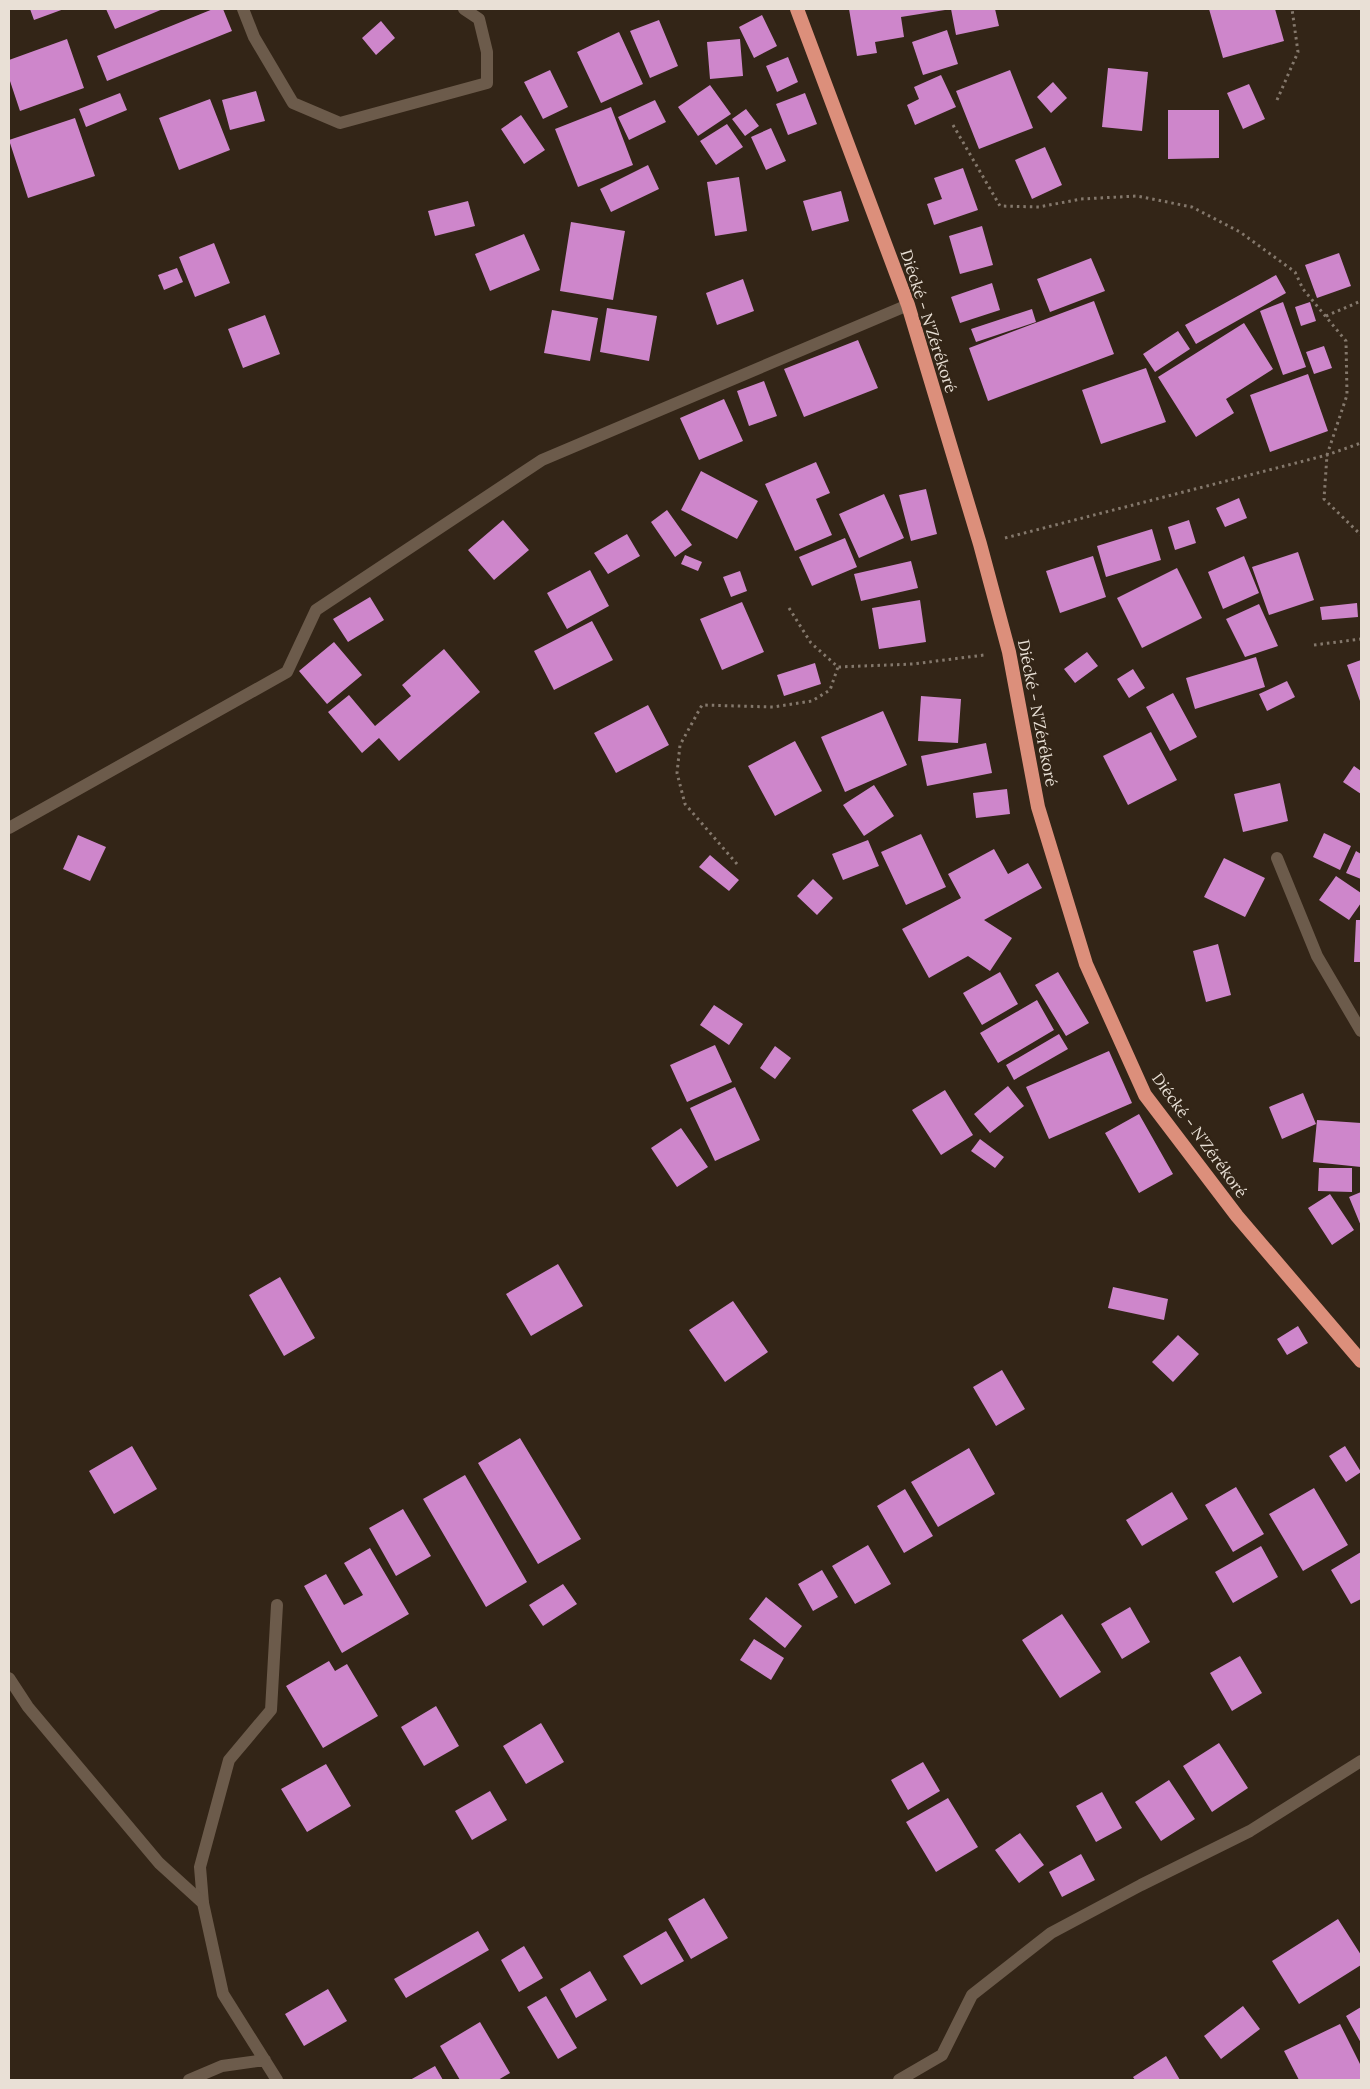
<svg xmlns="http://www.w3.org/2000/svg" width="1370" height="2089" viewBox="0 0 1370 2089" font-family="Lora,serif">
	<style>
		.building { fill: #ce86cb }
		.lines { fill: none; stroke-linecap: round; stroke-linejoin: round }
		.path { stroke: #84786c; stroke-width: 3; stroke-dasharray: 2.5 4; stroke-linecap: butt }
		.service { stroke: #6c5b4b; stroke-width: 12 }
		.minor { stroke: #6c5b4b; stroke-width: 12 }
		.trunk { stroke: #dc8f7b; stroke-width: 14 }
		.labels { text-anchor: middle; stroke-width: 5; stroke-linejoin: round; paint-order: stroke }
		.street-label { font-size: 16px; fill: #e9e0d6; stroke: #332517 }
	</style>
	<rect width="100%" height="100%" fill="#332517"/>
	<!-- building -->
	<path class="building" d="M30 9H64L34 20Z
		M106 9H163L115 29Z
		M213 9H223L232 31 107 81 97 56Z
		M849 9H945V10L901 17 904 37 875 42 877 53 857 56Z
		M951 9H995L999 26 956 35Z
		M1209 9H1275L1284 41 1223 58Z
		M762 15 777 46 754 58 739 27Z
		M659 20 678 66 650 78 630 31Z
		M381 21 395 38 376 55 362 38Z
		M947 30 958 64 923 75 912 42Z
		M619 32 643 84 601 103 577 52Z
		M67 39 84 88 20 111 9 78V60Z
		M740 39 743 76 710 79 707 42Z
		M788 57 798 82 777 92 766 66Z
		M1108 68 1148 72 1142 131 1102 127Z
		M550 70 568 107 543 119 524 82Z
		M1010 70 1033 128 979 149 956 91Z
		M941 75 956 107 915 125 907 105 919 99 914 87Z
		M1053 82 1067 98 1051 113 1037 97Z
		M1249 84 1265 119 1243 129 1227 93Z
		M710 85 731 114 698 136 678 107Z
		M256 91 265 121 230 130 222 100Z
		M120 93 127 110 86 127 79 109Z
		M805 93 817 124 788 135 776 104Z
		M210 99 230 150 179 170 159 118Z
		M655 100 666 122 629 140 618 117Z
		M611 107 633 165 578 187 555 129Z
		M746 109 759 126 745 136 732 119Z
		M1168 110H1219V158L1168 159Z
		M521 115 545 150 524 164 501 129Z
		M75 118 95 176 28 198 9 140Z
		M727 124 743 147 716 165 700 141Z
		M771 128 786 161 766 170 751 137Z
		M1045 147 1062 185 1032 199 1015 160Z
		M648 165 659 189 611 212 600 189Z
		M963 168 978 210 934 225 927 204 942 199 934 178Z
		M739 177 747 231 715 236 707 182Z
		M841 191 849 221 812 231 803 201Z
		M468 201 475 226 435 236 428 211Z
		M571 222 625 231 613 300 560 291Z
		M982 226 993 265 960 274 949 236Z
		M524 234 540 270 490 291 475 254Z
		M214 243 230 283 195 297 179 257Z
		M1339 253 1351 286 1317 298 1305 265Z
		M1091 258 1105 291 1050 312 1037 279Z
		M177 268 183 282 164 290 158 275Z
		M1276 275 1286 293 1196 344 1185 325Z
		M743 279 754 311 717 325 706 293Z
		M992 283 1000 310 960 323 951 297Z
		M1094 301 1114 354 988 401 969 348Z
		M1283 302 1306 367 1283 375 1260 311Z
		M1310 302 1316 321 1301 326 1295 307Z
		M607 308 657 316 649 361 600 352Z
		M1032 309 1036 322 976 342 971 329Z
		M552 310 598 318 590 361 544 353Z
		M265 315 280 354 243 368 228 329Z
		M1244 323 1273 369 1226 399 1234 413 1196 437 1158 377Z
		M1178 331 1190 349 1155 372 1143 354Z
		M858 340 878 388 804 417 784 369Z
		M1324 346 1332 368 1314 374 1306 352Z
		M1146 368 1166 422 1101 444 1082 390Z
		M1308 374 1328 431 1270 452 1250 395Z
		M764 381 777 416 749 426 737 391Z
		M724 399 743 441 699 460 680 418Z
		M816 462 830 493 816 499 832 535 795 551 765 484Z
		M701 471 758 501 737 539 681 510Z
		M926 489 937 534 911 541 899 495Z
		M884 494 904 538 859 558 839 514Z
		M1239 498 1247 518 1225 527 1216 508Z
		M667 510 692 545 675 557 651 522Z
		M503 520 529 550 494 580 468 550Z
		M1189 520 1196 543 1175 550 1168 527Z
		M1152 529 1161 560 1106 577 1097 546Z
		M627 534 640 556 608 574 594 553Z
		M845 538 857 567 812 586 799 557Z
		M1298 552 1314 600 1269 615 1252 567Z
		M685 555 702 562 698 571 681 564Z
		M1093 556 1106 597 1060 613 1046 571Z
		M1244 556 1259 593 1223 609 1208 572Z
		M911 561 918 588 861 601 854 574Z
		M1177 568 1202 618 1142 648 1117 598Z
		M590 570 609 606 567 629 547 593Z
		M740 571 747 591 731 597 723 577Z
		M370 597 384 620 348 642 333 619Z
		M920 600 926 642 879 649 872 608Z
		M742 602 764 652 722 670 700 619Z
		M1357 603 1358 617 1322 620 1320 607Z
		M1259 604 1278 646 1245 657 1226 619Z
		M592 621 613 660 554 690 534 651Z
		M334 642 362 675 327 704 299 671Z
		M444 649 480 692 399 761 379 738 362 753 328 712 349 695 375 726 411 696 402 685Z
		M1087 652 1098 666 1075 683 1064 669Z
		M1256 657 1265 687 1195 709 1186 678Z
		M1361 660V700L1360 701 1347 665Z
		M815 663 821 684 784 696 777 675Z
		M1133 669 1145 688 1129 698 1117 679Z
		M1287 681 1295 697 1267 711 1259 694Z
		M1173 693 1197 737 1170 751 1146 707Z
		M921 696 961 699 958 743 918 741Z
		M648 705 669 745 616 773 594 733Z
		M883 711 907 765 845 792 821 737Z
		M1151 732 1177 780 1128 805 1103 756Z
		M795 741 822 791 775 816 748 766Z
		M986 743 992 773 927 786 921 756Z
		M1354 766 1361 771V794L1343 782Z
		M1280 783 1288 821 1243 832 1234 794Z
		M874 785 894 816 864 836 843 805Z
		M1007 789 1010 814 976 818 973 793Z
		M1324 833 1351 846 1340 870 1313 857Z
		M921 834 946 887 906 905 881 852Z
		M78 835 106 847 90 881 63 869Z
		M868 840 879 866 843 880 832 854Z
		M994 849 1008 874 1028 863 1042 888 984 920 1012 938 990 971 968 956 929 978 902 929 961 898 948 874Z
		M1356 851 1361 854V879L1346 873Z
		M710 855 739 880 729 891 699 867Z
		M1224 858 1265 878 1245 917 1204 897Z
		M1336 876 1361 893V903L1349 920 1319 900Z
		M813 879 833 898 817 915 797 896Z
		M1356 920H1361V962H1354Z
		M1218 944 1231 995 1206 1002 1193 951Z
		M1000 972 1018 1004 982 1025 963 993Z
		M1058 972 1089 1023 1066 1036 1035 985Z
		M1037 1000 1054 1030 998 1063 980 1033Z
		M714 1005 743 1024 729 1045 700 1025Z
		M1059 1034 1068 1049 1014 1080 1006 1065Z
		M715 1045 732 1082 687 1102 670 1065Z
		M775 1046 791 1058 775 1079 760 1068Z
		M1109 1051 1132 1103 1049 1139 1026 1087Z
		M1008 1086 1024 1106 990 1133 974 1114Z
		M735 1087 760 1140 715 1161 690 1108Z
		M945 1090 973 1135 941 1155 912 1110Z
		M1303 1093 1316 1124 1282 1139 1269 1107Z
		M1139 1114 1173 1174 1139 1193 1105 1133Z
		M1317 1120 1361 1123V1167L1313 1162Z
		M681 1128 708 1167 677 1187 651 1148Z
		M980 1139 1004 1157 995 1168 971 1151Z
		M1319 1168H1352V1192L1318 1191Z
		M1361 1192V1226L1349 1197Z
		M1330 1194 1354 1230 1332 1245 1308 1208Z
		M558 1264 583 1306 531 1336 506 1294Z
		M280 1277 315 1338 284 1356 249 1295Z
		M1113 1287 1168 1299 1164 1320 1108 1308Z
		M733 1301 768 1352 725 1382 689 1330Z
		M1298 1326 1308 1343 1287 1355 1277 1339Z
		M1178 1335 1199 1354 1173 1382 1152 1362Z
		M1002 1370 1025 1409 996 1426 973 1387Z
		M520 1438 581 1539 538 1564 478 1463Z
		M132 1446 157 1489 114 1514 89 1471Z
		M1345 1446 1361 1472 1346 1482 1329 1456Z
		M969 1448 995 1494 938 1527 911 1482Z
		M465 1475 527 1582 486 1607 423 1499Z
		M1236 1487 1264 1534 1233 1552 1205 1505Z
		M1314 1488 1348 1545 1303 1571 1269 1514Z
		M905 1489 933 1536 904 1553 877 1506Z
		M1172 1492 1188 1519 1142 1546 1126 1520Z
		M403 1509 431 1556 396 1576 369 1528Z
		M868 1545 891 1584 855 1604 832 1566Z
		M1261 1546 1278 1577 1233 1603 1215 1572Z
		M370 1548 409 1614 342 1653 304 1586 326 1574 344 1605 363 1595 344 1563Z
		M1361 1552V1599L1351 1604 1331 1570Z
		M822 1570 838 1597 813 1611 798 1584Z
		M563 1584 577 1604 543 1626 529 1605Z
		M766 1597 802 1626 785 1648 749 1619Z
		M1130 1607 1150 1642 1122 1659 1101 1624Z
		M1062 1614 1101 1672 1060 1698 1022 1640Z
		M754 1639 784 1658 771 1680 740 1660Z
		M1240 1656 1262 1693 1232 1711 1210 1673Z
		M329 1661 335 1671 347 1664 378 1716 323 1748 286 1686Z
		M436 1706 459 1746 424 1766 401 1727Z
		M541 1723 564 1762 526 1784 503 1746Z
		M1219 1743 1248 1788 1212 1812 1183 1766Z
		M923 1762 940 1791 908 1810 891 1780Z
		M326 1764 351 1806 307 1832 281 1789Z
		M1169 1780 1195 1819 1161 1841 1135 1802Z
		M490 1791 507 1820 472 1840 455 1811Z
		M1102 1792 1122 1828 1096 1842 1076 1806Z
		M948 1798 978 1847 936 1872 906 1822Z
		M1020 1833 1044 1865 1019 1883 995 1850Z
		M1081 1854 1095 1880 1062 1897 1049 1872Z
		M704 1898 728 1938 691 1959 668 1919Z
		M1338 1919 1361 1955V1965L1299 2004 1272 1961Z
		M478 1931 489 1950 406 1998 394 1979Z
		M666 1931 684 1961 641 1985 623 1956Z
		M524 1946 543 1978 519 1992 501 1960Z
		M590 1971 607 2000 576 2018 560 1989Z
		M328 1989 347 2021 304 2046 285 2014Z
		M546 1996 577 2048 558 2059 527 2007Z
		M1243 2006 1260 2029 1221 2059 1204 2036Z
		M1361 2007V2043L1346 2016Z
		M480 2022 510 2073 498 2080H460L440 2046Z
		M1340 2024 1361 2066V2080H1299L1284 2051Z
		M1166 2056 1180 2080H1135L1133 2077Z
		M435 2066 443 2080H410Z"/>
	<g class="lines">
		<!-- path -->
		<path class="path" d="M1277 100 1298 52 1292 9
			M953 125 1000 206 1039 207 1081 199 1137 196 1192 207 1240 232 1295 272 1303 289 1346 341 1347 395 1327 455 1324 499 1361 535
			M1326 316 1361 301
			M1005 538 1327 455 1361 443
			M789 608 811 643 838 667 913 664 984 655
			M1314 645 1361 639
			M737 864 685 804 677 773 680 745 702 705 773 707 812 701 830 690 838 667"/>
		<!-- service -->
		<path class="service" d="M1277 858 1317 956 1361 1031
			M203 1903 200 1867 229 1760 271 1710 277 1605"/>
		<!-- minor -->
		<path class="minor" d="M243 9 254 37 293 103 340 123 487 83V52L479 19 464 9
			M9 828 287 672 316 610 542 460 908 305
			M9 1678 28 1707 159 1863 203 1903 223 1994 277 2080
			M189 2080 222 2066 265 2060
			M899 2080 942 2055 972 1995 1051 1933 1141 1885 1250 1831 1361 1761"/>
		<!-- trunk -->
		<path class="trunk" d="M797 9 908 305 980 544 1009 652 1038 807 1086 964 1145 1095 1237 1216 1361 1361"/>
	</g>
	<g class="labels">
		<!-- street labels -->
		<g class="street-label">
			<text transform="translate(929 321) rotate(72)" y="6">Diécké - N'Zérékoré</text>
			<text transform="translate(1038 713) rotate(79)" y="6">Diécké - N'Zérékoré</text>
			<text transform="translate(1200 1135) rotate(54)" y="6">Diécké - N'Zérékoré</text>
		</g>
	</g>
	<!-- border -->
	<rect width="1370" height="2089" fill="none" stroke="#e9e0d6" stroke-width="20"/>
</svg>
